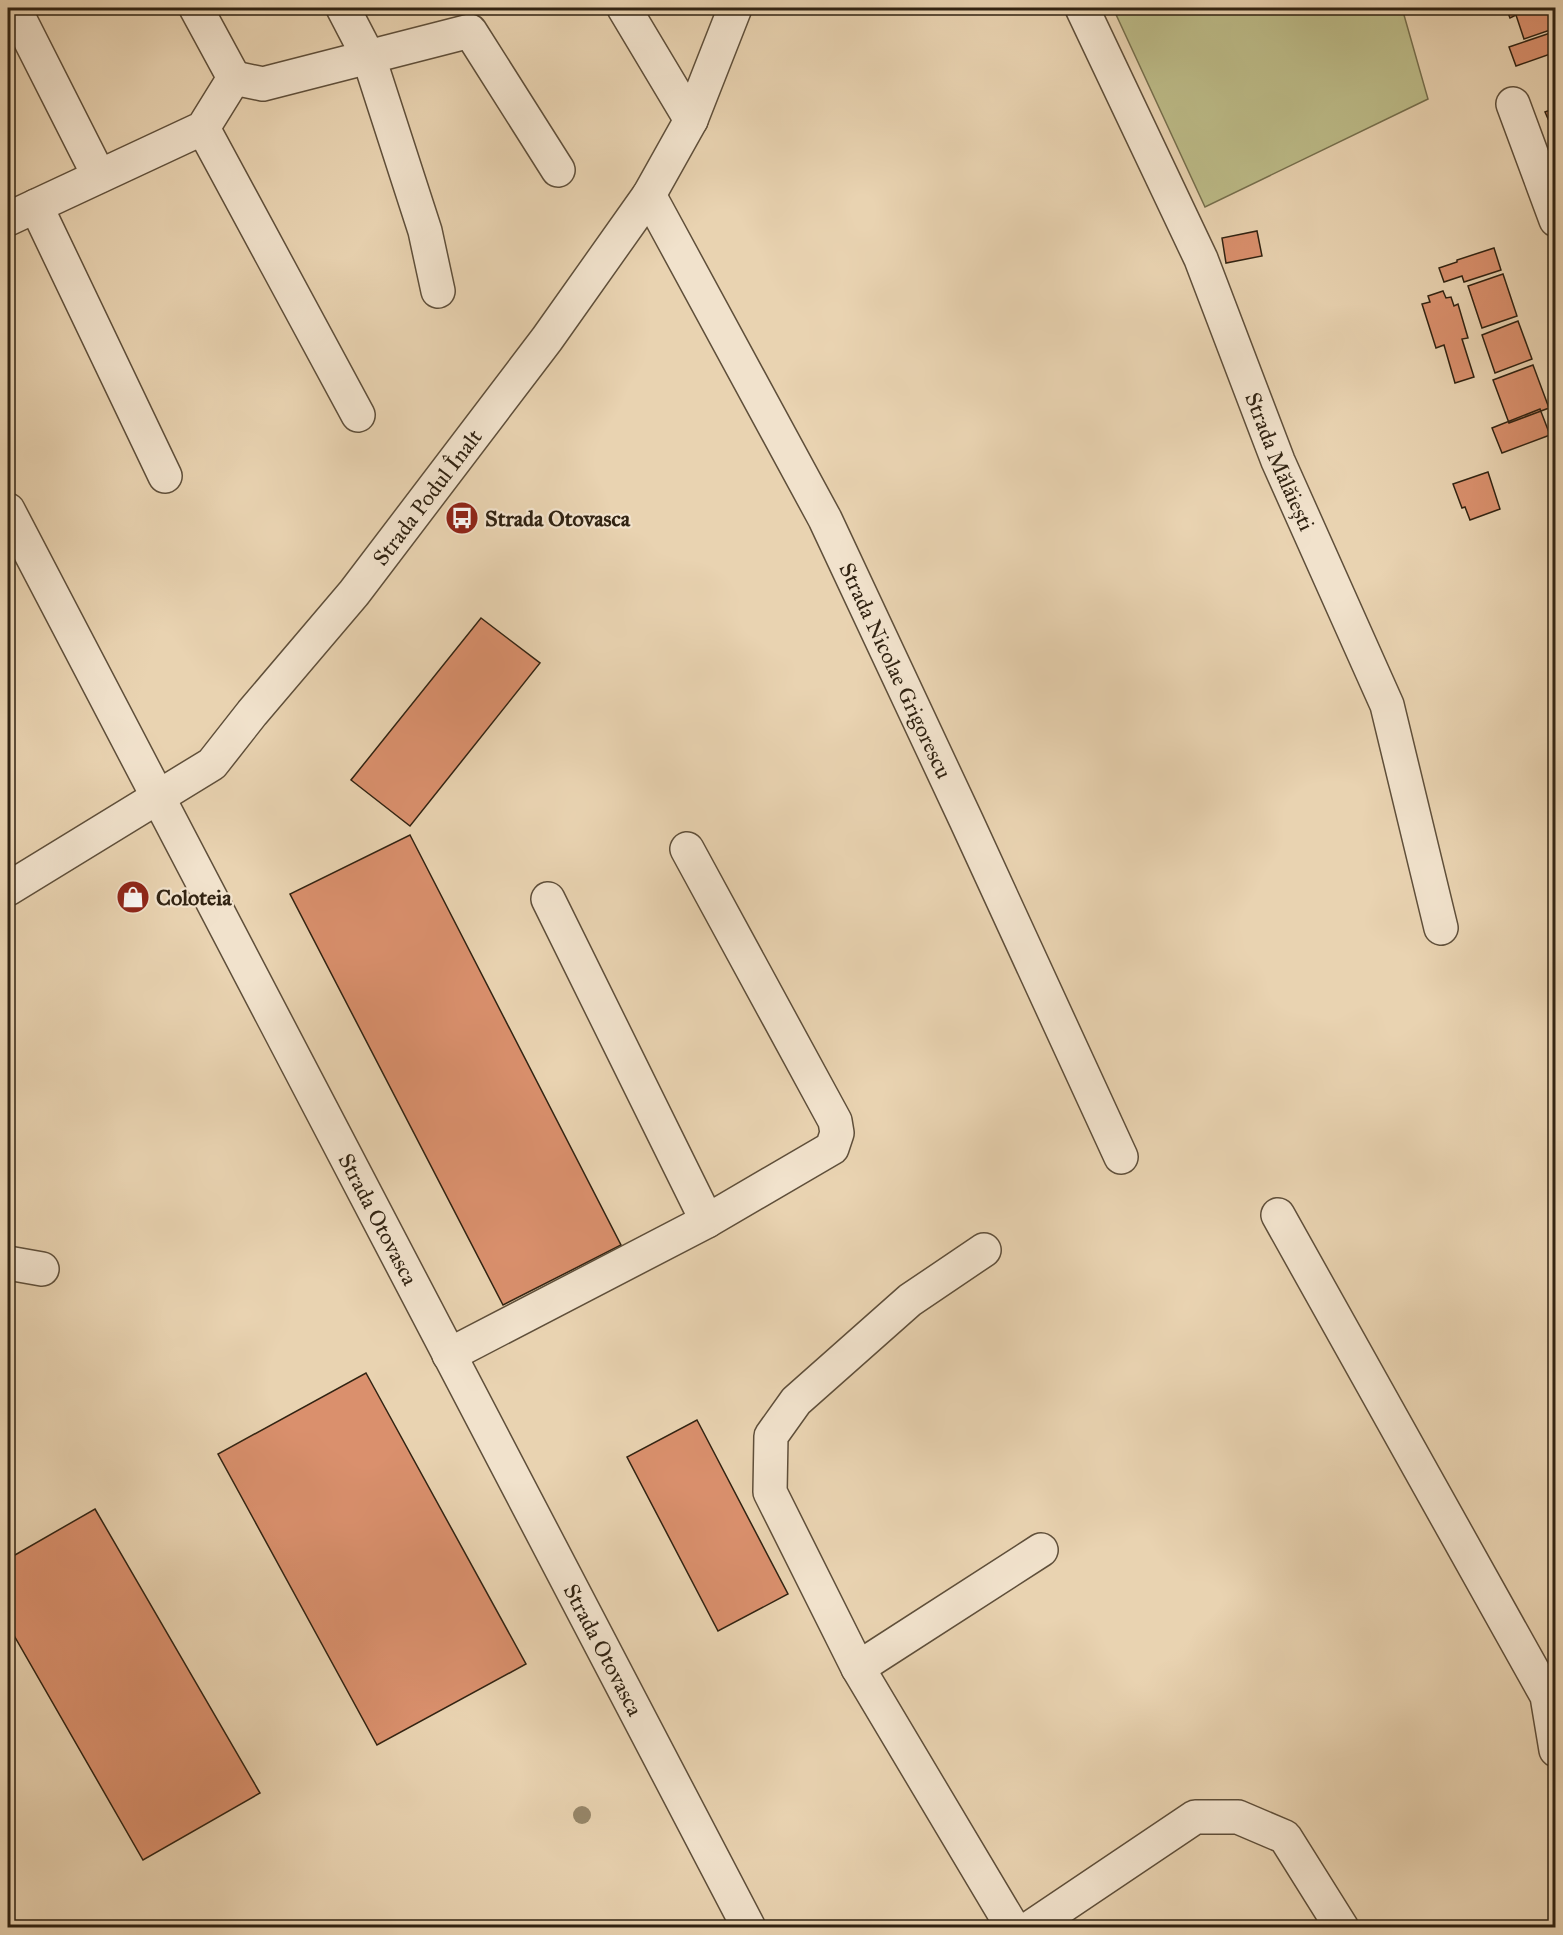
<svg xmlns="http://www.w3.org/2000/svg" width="1563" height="1935" viewBox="0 0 1563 1935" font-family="'IM FELL Great Primer',serif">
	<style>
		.green { fill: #bcbb88; stroke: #766f4d; stroke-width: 1.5 }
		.building { fill: #da906d; stroke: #312312; stroke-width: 1.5 }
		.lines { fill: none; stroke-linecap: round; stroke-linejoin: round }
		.minor-casing { stroke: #5f4f3a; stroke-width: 36 }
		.minor { stroke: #f1e2cc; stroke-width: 33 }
		.tree { fill: #97876a }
		.labels { text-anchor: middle; stroke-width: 4.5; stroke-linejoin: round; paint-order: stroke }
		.street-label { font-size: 22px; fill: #312312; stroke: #f1e2cc }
		.poi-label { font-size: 22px; font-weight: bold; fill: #312312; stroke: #f1e2cc; text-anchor: start }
	</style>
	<rect width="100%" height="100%" fill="#e9d3b1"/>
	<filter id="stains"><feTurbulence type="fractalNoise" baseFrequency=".00333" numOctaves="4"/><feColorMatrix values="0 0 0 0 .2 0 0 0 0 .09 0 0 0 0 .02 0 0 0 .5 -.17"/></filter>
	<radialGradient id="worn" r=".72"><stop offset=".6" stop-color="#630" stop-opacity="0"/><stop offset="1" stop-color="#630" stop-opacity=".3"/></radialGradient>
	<!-- green -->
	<path class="green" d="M1113 8H1402L1428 99 1205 207Z"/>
	<!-- building -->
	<path class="building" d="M1506 8H1556V28L1524 39 1516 15 1510 18Z
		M1556 31V52L1516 66 1509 47Z
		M1556 108V137L1545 112Z
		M1257 231 1262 256 1226 263 1222 238Z
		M1494 248 1501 270 1464 282 1462 276 1444 282 1439 268 1457 262V260Z
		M1503 274 1517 316 1482 328 1468 286Z
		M1443 291 1446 298 1451 297 1454 306 1458 304 1468 338 1462 339 1474 377 1455 383 1444 345 1436 348 1422 304 1430 302 1428 296Z
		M1518 321 1532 359 1495 373 1482 335Z
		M1533 365 1549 408 1509 423 1493 380Z
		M1540 409 1550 435 1502 453 1492 428Z
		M1488 472 1500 509 1470 520 1465 507 1462 508 1453 484Z
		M481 618 540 663 410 826 351 780Z
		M410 835 621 1245 503 1305 290 894Z
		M366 1373 526 1664 377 1745 218 1454Z
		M697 1420 788 1594 718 1631 627 1457Z
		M95 1509 260 1793 143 1860 8 1625V1559Z"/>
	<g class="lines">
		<defs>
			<g id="minor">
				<path d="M14 8 99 176"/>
				<path d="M343 8 369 58 425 231 438 291"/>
				<path d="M624 8 691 120"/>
				<path id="s1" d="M1082 8 1201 259 1278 461 1387 705 1441 928"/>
				<path d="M234 78 263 84 470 31 558 170"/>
				<path d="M1513 104 1556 220"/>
				<path d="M203 128 358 415"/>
				<path id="s2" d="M649 195 825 519 966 820 1121 1157"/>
				<path d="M36 206 165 476"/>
				<path d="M8 219 203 128 234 78 196 8"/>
				<path id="s3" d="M8 510 749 1928"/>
				<path d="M687 849 835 1121 837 1133 832 1148 707 1221"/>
				<path id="s4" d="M8 889 212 764 252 713 354 593 547 339 649 195 691 120 735 8"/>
				<path d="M1278 1215 1547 1696 1556 1750"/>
				<path d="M984 1250 910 1300 796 1401 771 1436 770 1492 858 1668 1013 1928"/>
				<path d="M8 1263 42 1269"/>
				<path d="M449 1355 707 1221 548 899"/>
				<path d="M858 1668 1041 1550"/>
				<path d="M1030 1928 1195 1817H1238L1285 1837 1342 1928"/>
			</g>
		</defs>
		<!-- minor casing -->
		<use href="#minor" class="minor-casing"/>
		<!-- minor -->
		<use href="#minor" class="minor"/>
	</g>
	<!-- trees -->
	<circle class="tree" cx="582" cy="1815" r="9"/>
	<!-- icons -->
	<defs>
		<symbol id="bus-disc" viewBox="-11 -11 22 22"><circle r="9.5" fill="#8f2418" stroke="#f1e2cc"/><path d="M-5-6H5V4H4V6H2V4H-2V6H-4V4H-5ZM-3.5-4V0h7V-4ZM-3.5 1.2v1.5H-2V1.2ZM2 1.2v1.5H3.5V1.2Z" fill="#fff"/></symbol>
		<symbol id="shop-disc" viewBox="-11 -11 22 22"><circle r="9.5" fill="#8f2418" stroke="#f1e2cc"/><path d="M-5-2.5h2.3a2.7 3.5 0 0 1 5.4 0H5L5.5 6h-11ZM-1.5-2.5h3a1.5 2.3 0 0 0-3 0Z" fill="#fff"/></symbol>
	</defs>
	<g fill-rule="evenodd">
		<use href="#bus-disc" x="443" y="499" width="38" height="38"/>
		<use href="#shop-disc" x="114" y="878" width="38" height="38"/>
	</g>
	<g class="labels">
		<!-- street labels -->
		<g class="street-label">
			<text dy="8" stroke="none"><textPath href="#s1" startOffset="495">Strada Mălăiești</textPath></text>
			<text dy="8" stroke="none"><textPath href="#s4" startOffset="582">Strada Podul Înalt</textPath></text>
			<text dy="8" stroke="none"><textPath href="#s2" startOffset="536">Strada Nicolae Grigorescu</textPath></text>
			<text dy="8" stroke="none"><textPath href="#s3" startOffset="800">Strada Otovasca</textPath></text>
			<text dy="8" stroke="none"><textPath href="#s3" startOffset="1286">Strada Otovasca</textPath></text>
		</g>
		<!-- poi labels -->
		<g class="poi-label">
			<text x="485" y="526">Strada Otovasca</text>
			<text x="156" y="905">Coloteia</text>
		</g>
	</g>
	<!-- margin -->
	<rect width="1563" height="1935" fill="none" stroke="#e9d3b1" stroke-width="30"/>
	<rect x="9" y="9" width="1545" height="1917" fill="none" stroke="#312312" stroke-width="3"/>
	<rect x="15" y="15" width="1533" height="1905" fill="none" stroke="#312312" stroke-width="1.5"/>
	<rect width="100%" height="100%" filter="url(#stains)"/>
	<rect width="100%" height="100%" fill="url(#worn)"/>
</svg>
